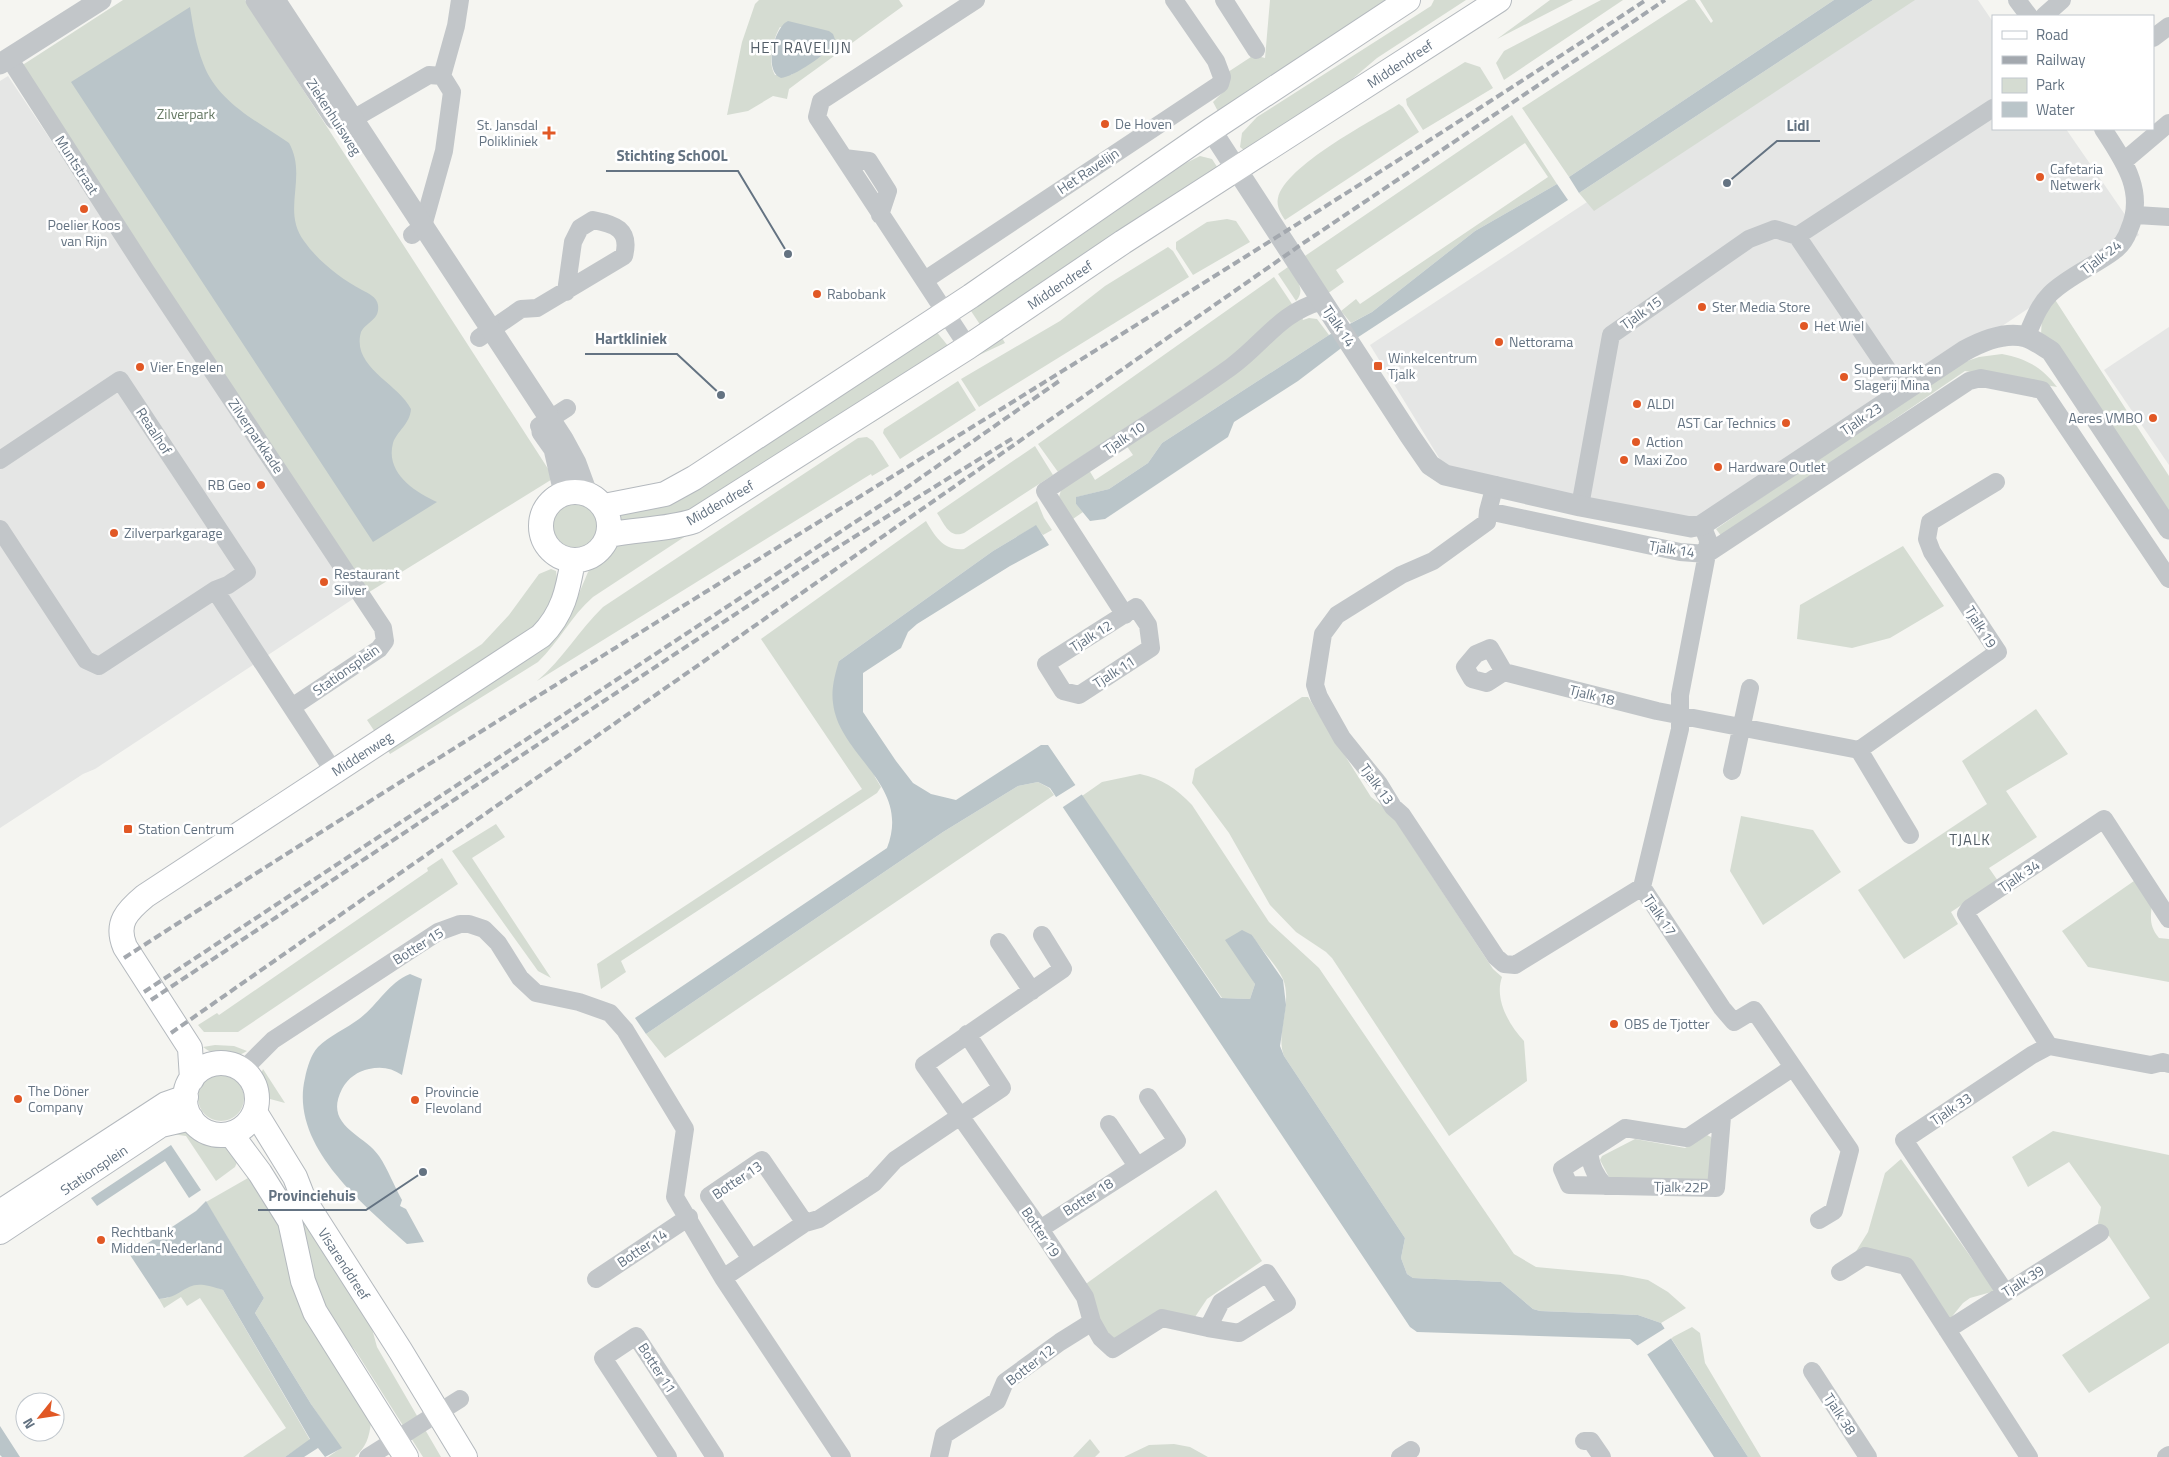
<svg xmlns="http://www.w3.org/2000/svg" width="2169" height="1457" viewBox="0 0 2169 1457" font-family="'Titillium Web',sans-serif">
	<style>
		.built { fill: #e5e6e5 }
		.green { fill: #d5dcd2; fill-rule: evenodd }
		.water { fill: #bac5c9 }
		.pier { fill: #f5f5f1 }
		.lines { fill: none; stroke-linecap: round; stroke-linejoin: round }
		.secondary-casing { stroke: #b4b9be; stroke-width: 26 }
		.minor { stroke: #c2c6c9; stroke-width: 18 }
		.tertiary { stroke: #c2c6c9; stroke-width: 21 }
		.secondary { stroke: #fff; stroke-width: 24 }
		.rail { stroke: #a3a8ae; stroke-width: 4; stroke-dasharray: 8 4; stroke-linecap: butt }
		.poi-dot { fill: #e15825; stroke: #fff; stroke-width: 2 }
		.labels { text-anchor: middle; stroke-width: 5; stroke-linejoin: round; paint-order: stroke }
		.street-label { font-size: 14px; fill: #647382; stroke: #fff }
		.park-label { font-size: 14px; fill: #667963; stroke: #fff }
		.poi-label { font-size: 14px; fill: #647382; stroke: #fff; text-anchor: start }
		.neighbourhood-label { font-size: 15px; letter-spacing: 1px; fill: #525d67; stroke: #fff }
		.leader { fill: none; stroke: #647382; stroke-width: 2 }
		.callout-dot { fill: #647382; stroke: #fff; stroke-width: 2 }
		.callout-label { font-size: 15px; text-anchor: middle; font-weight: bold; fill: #647382; stroke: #fff; stroke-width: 5; stroke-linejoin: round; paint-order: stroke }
	</style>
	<rect width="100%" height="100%" fill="#f5f5f1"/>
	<!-- built -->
	<path class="built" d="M1894 0H1978L1993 22V129H2066L2139 235 1700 527 1444 466 1370 345Z
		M8 76 356 597 95 769 83 774 0 828V81Z
		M2169 327V465L2104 370Z"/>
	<!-- green -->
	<path class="green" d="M123 0H245L554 478 366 594 21 66Z
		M759 0H899L903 6 801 80 789 89 787 99 773 96 748 111 727 115 742 42 755 4ZM780 27 833 46 791 75H775C767 63 773 39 780 27Z
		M1270 0H1399L1221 117 1213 102 1228 87V72L1254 55 1265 58Z
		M1434 0H1466L1377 58 1303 121 1245 151 1240 147 1242 133 1257 117 1431 6Z
		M1550 0H1573L1497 39Z
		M1601 0H1623L1504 80 1496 63 1504 51Z
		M1688 0H1695L1711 23 1713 21 1700 0H1834L1569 177 1522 108Z
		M1873 0H1915L1594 211 1579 193Z
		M1465 62 1480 67 1493 88 1423 130 1407 105 1406 99Z
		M1399 104 1403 107 1419 132 1285 220C1281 214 1276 206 1278 198 1285 166 1370 122 1399 104Z
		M1512 115 1557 184 1475 231 1372 312 1351 323 1341 311 1356 299 1360 304 1548 177 1525 143 1336 270 1344 282 1327 294 1302 258Z
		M1200 156 1212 159 1221 173 981 326 971 311 1186 163Z
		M1227 219 1236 221 1250 242 1193 275 1176 249V242L1207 222Z
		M1168 247 1173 251 1189 277 979 407 961 379 1060 321 1105 286Z
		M1288 267C1295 278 1307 289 1296 301L1278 274Z
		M1274 277 1292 304 1233 357 1058 472 1038 444Z
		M2054 298 2169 476V516L2041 335 2042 315Z
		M1302 317 1303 320 1309 318 1317 319 1329 335 1162 443 1148 463 1109 489 1077 497 1076 504 1083 512 1070 521 1059 497 1061 490 1089 470 1095 480 1133 455 1126 445Z
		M935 330 949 347 689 516 619 524 616 510 685 495 697 490Z
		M1001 336 1005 343 975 357 874 422 850 428 593 597C571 616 559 642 538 662L390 754 387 749 572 610 588 572 614 545 653 536Z
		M2002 354C2027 359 2042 367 2057 387L1965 371 1722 537 1716 529 1952 366 1979 357Z
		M958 381 976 410 900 459 883 433 884 429Z
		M867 437 873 441 889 466 872 476 871 474 537 681C563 659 579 630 603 607L858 438Z
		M1035 446 1053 475 964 533C949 539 944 523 937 513Z
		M1037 501 1044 518 1052 530 1043 535 1035 526 993 551 839 661 875 777 881 787 877 793 621 961 626 972 601 989 597 964 862 789 761 639 926 521C935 536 943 551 964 549Z
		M553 525a23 23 0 1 1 46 0a23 23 0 1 1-46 0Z
		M1903 546 1944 606 1890 638 1852 648 1797 639 1800 605Z
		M551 569 556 571 558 587 545 619 377 735 367 720 482 644 509 615 539 574Z
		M1302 697H1308L1371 797 1390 812 1493 969 1502 977C1494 999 1509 1025 1524 1041L1527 1081 1449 1136 1332 958 1326 952 1296 932 1270 905 1229 833 1192 783 1195 769Z
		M2036 709 2068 754 2006 791 2037 837 1989 868 1998 881 1951 912 1958 924 1904 959 1858 890 1987 804 1962 761Z
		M1140 774C1162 779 1176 788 1192 805L1269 922 1319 968 1514 1254 1536 1267 1622 1275 1648 1280 1668 1292 1686 1308 1661 1323 1638 1315 1540 1311 1533 1309 1501 1282 1413 1278 1407 1274 1401 1258 1405 1238 1284 1056C1275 1032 1293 1004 1283 979 1277 965 1260 949 1252 935L1248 971 1255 984 1250 999 1222 998 1082 796 1102 782Z
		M1038 782 1049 788 1054 795 665 1058 646 1034 943 832 1018 786Z
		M1741 816 1813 830 1841 872 1763 925 1730 871Z
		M496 824 505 837 472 858 551 978 538 971 452 851Z
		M442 858 458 884 238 1032H204L198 1025 217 1013 219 1015 428 871 427 868Z
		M2134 881 2152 905C2150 919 2150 927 2159 938L2169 939V982L2088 967 2062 931Z
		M215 1045 234 1046 247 1051C231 1061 218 1058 203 1047Z
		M263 1069 285 1103 259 1096 257 1084Z
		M198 1098a23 23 0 1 1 46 0a23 23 0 1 1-46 0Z
		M186 1128 195 1130 222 1141 238 1160 235 1167 216 1181 186 1136 164 1133Z
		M2053 1131 2169 1155V1343L2089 1393 2062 1355 2150 1298 2109 1236 2104 1238 2098 1223 2101 1207 2069 1162 2028 1187 2012 1157Z
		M1707 1135 1711 1137 1713 1144 1709 1182 1610 1179 1600 1160 1602 1156 1635 1139 1685 1148Z
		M1901 1159 1995 1291 1970 1298 1963 1303 1950 1319 1904 1265 1850 1261 1868 1232 1885 1173Z
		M255 1174 270 1199 317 1335 371 1423C369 1438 366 1447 355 1457H328L341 1448 311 1404 255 1313 264 1298 206 1202Z
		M282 1188 368 1314 377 1347 441 1457H423L357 1353 337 1327 321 1296Z
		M1216 1190 1262 1261 1207 1299 1195 1317 1119 1343 1104 1332 1083 1286Z
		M206 1283 223 1290 310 1440 285 1457H243L286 1428 200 1298 187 1306 181 1297 164 1308 159 1299 167 1298 190 1285Z
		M1692 1327 1700 1333 1705 1363 1761 1457H1748L1671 1338Z
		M1090 1439 1100 1452 1095 1457H1073Z
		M1174 1444 1190 1447 1208 1457H1124L1149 1445Z"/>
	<!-- water -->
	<path class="water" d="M1834 0H1873L1579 193 1569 177Z
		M190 7C193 26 196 45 203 63 217 102 257 121 289 143 308 177 281 210 304 241 318 261 341 279 362 290 368 293 377 297 378 305 380 320 367 321 361 332 351 367 398 383 411 409 410 424 397 431 393 443 385 473 415 492 437 502L373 542 71 82Z
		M788 21 829 31 833 34 836 42C828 53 794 77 781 78 763 72 774 27 788 21Z
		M1557 184 1568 200 1340 349 1298 381 1234 422 1228 437 1105 519 1090 521 1076 504V497L1109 489 1148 463 1162 443 1329 335 1372 312 1475 231Z
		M1036 525 1049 545 1010 566 917 624 908 632 901 648 863 673V712L896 761 913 783 931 794 956 800 1041 745H1048L1221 998 1250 999 1255 984 1225 940 1242 930 1252 935 1283 980 1286 1005 1280 1046 1284 1056 1405 1238 1401 1258 1407 1274 1413 1278 1501 1282 1533 1309 1540 1311 1638 1315 1661 1323 1748 1457H1714L1647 1354 1630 1339 1417 1332 1410 1327 1050 788 1038 782 1018 786 943 832 646 1034 635 1018 887 848C912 784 839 757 833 703 831 689 835 674 839 661L993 551Z
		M410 974 422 979 402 1075C392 1068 381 1066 369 1069 358 1071 348 1078 342 1089 323 1126 364 1134 379 1156 388 1169 394 1186 402 1200L400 1206 406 1209 424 1242 407 1244C363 1204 289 1146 305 1078 307 1068 311 1054 318 1047 329 1036 347 1028 359 1019 378 1005 388 983 410 974Z
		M171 1145 201 1190 189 1198 165 1161 97 1206 91 1198Z
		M206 1201 264 1298 255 1313 311 1404 342 1448 325 1457 318 1448 304 1457H285L310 1439 223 1290C182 1275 190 1296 159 1299L130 1255 196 1211Z
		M0 1426 20 1457H2L0 1455Z"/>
	<!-- pier -->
	<path class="pier" d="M1077 784 1084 793 1060 809 1053 799Z
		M1667 1327 1673 1337 1645 1356 1635 1347Z"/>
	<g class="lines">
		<defs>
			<path id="secondary" d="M541 526a34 34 0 1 1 68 0a34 34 0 1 1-68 0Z
				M604 506 665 494 694 478 971 296 1211 130 1408 0
				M608 535C637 529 666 530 694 521L968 347 1123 242 1499 0
				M185 1099a36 36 0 1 1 72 0a36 36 0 1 1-72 0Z
				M192 1079 190 1048 125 947C115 923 127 911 145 896L541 636C563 614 568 590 573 560
				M255 1112 295 1177 304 1200 400 1350 465 1457
				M231 1134 260 1173 290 1221 303 1281 315 1312 406 1457
				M0 1212 166 1104 186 1097
				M0 1232 161 1125 191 1118"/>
		</defs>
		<!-- secondary casing -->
		<use href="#secondary" class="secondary-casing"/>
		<!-- minor -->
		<path class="minor" d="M1224 0 1256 50
			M2017 0 2029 16
			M2044 16 2062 0
			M2153 38 2169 26
			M9 58 146 271 383 628 385 641 379 649 292 707
			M442 76 456 26 460 0
			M353 119 429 75 442 76 452 92 444 151 423 226 412 235
			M844 158 869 161 888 191 880 215
			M2124 161 2169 123
			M2136 215 2169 217
			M1797 236 1993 108
			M925 280 1220 84 1222 77 1216 61 1174 0
			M2026 337C2033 322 2038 306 2050 294 2067 277 2094 266 2114 251 2121 246 2126 239 2129 230 2146 192 2124 161 2103 129
			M479 338 521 309 537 308 624 256C631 229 614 224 593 220L580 228 573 242 566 292
			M968 347 817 117 821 101 976 0
			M539 426 567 408
			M0 460 120 380 247 572 228 585 215 590 99 666 86 660 0 529
			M1495 485 1488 511 1680 552 1707 554
			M1580 506 1611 335 1749 239 1775 229 1797 236 1902 391
			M1488 511 1487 522 1433 561 1401 575 1337 615 1323 634 1315 685 1319 697 1342 738 1379 784 1393 807 1402 815 1496 957 1504 964 1515 965 1642 887
			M1702 525 1708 540 1707 554 1680 695V729L1642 887 1722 1008 1734 1022 1754 1010 1850 1150 1834 1211 1819 1220
			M1707 554 1969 381 1981 378 2042 390 2169 579
			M215 590 334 772
			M1136 607 1148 625 1151 648 1079 695 1063 691 1046 664Z
			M1125 615 1045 491C1107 449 1171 410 1231 367 1265 342 1279 313 1322 301
			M1504 672 1487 683 1472 679 1465 667 1476 654 1490 648 1504 672 1657 711 1859 750 1910 835
			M1859 750 1998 652 1932 552 1927 539 1930 522 1996 482
			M1732 771 1750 688
			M1042 935 1063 969 924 1065 1040 1229 1085 1297 1092 1322 1101 1338 1113 1349 1162 1318 1208 1328 1221 1302 1267 1273 1287 1303 1239 1333 1208 1328
			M999 942 1032 991
			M2049 1046 1966 914 1970 908 2104 819 2169 919
			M243 1070 273 1040 438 932 460 924H469L484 929 498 943 520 978 536 993 579 1002 610 1013 625 1030 685 1129 675 1197 723 1278 842 1457
			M1722 1117 1716 1188 1569 1185 1562 1169 1625 1128 1687 1138 1792 1068
			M1109 1124 1137 1166
			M1589 1152C1591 1166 1595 1176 1605 1186
			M1040 1229 1177 1141 1148 1097
			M751 1259 709 1196 762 1160 805 1223
			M1840 1272 1865 1256 1906 1266 2029 1457
			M723 1278 805 1223 819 1219 874 1183 895 1160 1002 1088 967 1034
			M596 1279 689 1217
			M2005 1292 1904 1140 2032 1055 2049 1046 2151 1065 2163 1062 2169 1064
			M1947 1330 2100 1233
			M1812 1371 1868 1457
			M1584 1441H1591L1602 1457
			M368 1457 460 1399
			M668 1457 603 1358 636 1336 715 1457
			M939 1457 944 1435 997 1401 1005 1382 1060 1342 1092 1322
			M1400 1457 1411 1450
			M2166 1457 2169 1455"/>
		<!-- tertiary -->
		<path class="tertiary" d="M256 0 335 119
			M275 0 563 439 576 463 587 493
			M0 64 101 0
			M1211 130 1410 436 1430 465 1445 475 1580 506 1691 527 1702 525 1964 351C1982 341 2005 331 2026 337 2035 340 2044 347 2051 351L2169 529
			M542 432 554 449 564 493"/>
		<!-- secondary -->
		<use href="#secondary" class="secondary"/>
		<!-- rail -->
		<path class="rail" d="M124 958C627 633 1145 329 1646 0
			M144 992 896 495 1062 379
			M151 1000 822 557 1013 438
			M171 1033 1302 244 1665 0"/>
	</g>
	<!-- markers -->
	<g class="poi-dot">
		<circle cx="1105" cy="124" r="5"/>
		<path d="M546.5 125.5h5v5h5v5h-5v5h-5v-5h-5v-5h5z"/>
		<circle cx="2040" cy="177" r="5"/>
		<circle cx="84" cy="209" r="5"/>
		<circle cx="817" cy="294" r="5"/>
		<circle cx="1702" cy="307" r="5"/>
		<circle cx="1804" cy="326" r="5"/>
		<circle cx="1499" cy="342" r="5"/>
		<rect x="1373" y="361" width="10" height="10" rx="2.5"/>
		<circle cx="140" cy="367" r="5"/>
		<circle cx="1844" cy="377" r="5"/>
		<circle cx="1637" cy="404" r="5"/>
		<circle cx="2153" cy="418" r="5"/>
		<circle cx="1786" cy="423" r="5"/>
		<circle cx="1636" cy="442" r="5"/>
		<circle cx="1624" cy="460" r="5"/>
		<circle cx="1718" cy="467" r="5"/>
		<circle cx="261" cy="485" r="5"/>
		<circle cx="114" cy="533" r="5"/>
		<circle cx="324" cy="582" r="5"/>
		<rect x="123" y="824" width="10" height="10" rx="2.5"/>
		<circle cx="1614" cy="1024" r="5"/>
		<circle cx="18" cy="1099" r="5"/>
		<circle cx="415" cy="1100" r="5"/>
		<circle cx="101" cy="1240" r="5"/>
	</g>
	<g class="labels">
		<!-- street labels -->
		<g class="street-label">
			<text transform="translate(1400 64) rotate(-33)" y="5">Middendreef</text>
			<text transform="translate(334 117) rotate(57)" y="5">Ziekenhuisweg</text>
			<text transform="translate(77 165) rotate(57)" y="5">Muntstraat</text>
			<text transform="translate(1088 171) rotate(-34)" y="5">Het Ravelijn</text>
			<text transform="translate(2101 257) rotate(-37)" y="5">Tjalk 24</text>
			<text transform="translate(1060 285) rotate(-34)" y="5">Middendreef</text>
			<text transform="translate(1641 313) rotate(-35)" y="5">Tjalk 15</text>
			<text transform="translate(1339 326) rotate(56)" y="5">Tjalk 14</text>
			<text transform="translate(1861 419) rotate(-34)" y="5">Tjalk 23</text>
			<text transform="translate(154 431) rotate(57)" y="5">Reaalhof</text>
			<text transform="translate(256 436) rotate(56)" y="5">Zilverparkkade</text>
			<text transform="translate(1124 438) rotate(-34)" y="5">Tjalk 10</text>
			<text transform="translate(720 503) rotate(-30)" y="5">Middendreef</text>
			<text transform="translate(1672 549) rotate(9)" y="5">Tjalk 14</text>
			<text transform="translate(1981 627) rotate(58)" y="5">Tjalk 19</text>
			<text transform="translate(1091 636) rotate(-32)" y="5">Tjalk 12</text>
			<text transform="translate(346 670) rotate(-35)" y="5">Stationsplein</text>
			<text transform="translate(1114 672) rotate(-33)" y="5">Tjalk 11</text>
			<text transform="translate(1592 695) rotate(14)" y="5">Tjalk 18</text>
			<text transform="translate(362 754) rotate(-33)" y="5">Middenweg</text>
			<text transform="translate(1377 784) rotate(54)" y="5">Tjalk 13</text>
			<text transform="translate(2019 876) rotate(-34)" y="5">Tjalk 34</text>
			<text transform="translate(1660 915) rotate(56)" y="5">Tjalk 17</text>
			<text transform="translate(418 946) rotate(-32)" y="5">Botter 15</text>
			<text transform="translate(1951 1109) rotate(-34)" y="5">Tjalk 33</text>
			<text transform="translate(94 1170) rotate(-34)" y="5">Stationsplein</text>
			<text transform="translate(737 1180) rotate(-34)" y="5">Botter 13</text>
			<text transform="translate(1681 1187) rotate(1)" y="5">Tjalk 22P</text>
			<text transform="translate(1088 1197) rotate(-33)" y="5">Botter 18</text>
			<text transform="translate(1041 1232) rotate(56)" y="5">Botter 19</text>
			<text transform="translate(642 1248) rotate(-34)" y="5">Botter 14</text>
			<text transform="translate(344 1264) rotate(57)" y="5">Visarenddreef</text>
			<text transform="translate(2023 1281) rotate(-32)" y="5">Tjalk 39</text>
			<text transform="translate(1030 1365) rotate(-38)" y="5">Botter 12</text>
			<text transform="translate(657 1368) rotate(57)" y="5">Botter 11</text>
			<text transform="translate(1840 1414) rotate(57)" y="5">Tjalk 38</text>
		</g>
		<!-- park labels -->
		<g class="park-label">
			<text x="186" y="119">Zilverpark</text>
		</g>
		<!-- poi labels -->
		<g class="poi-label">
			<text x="1115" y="129">De Hoven</text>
			<text x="538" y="130" text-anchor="end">St. Jansdal<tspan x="538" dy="16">Polikliniek</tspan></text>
			<text x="2050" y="174">Cafetaria<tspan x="2050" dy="16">Netwerk</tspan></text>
			<text x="84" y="230" text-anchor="middle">Poelier Koos<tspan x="84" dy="16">van Rijn</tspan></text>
			<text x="827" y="299">Rabobank</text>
			<text x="1712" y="312">Ster Media Store</text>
			<text x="1814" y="331">Het Wiel</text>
			<text x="1509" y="347">Nettorama</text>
			<text x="1388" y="363">Winkelcentrum<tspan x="1388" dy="16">Tjalk</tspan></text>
			<text x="150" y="372">Vier Engelen</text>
			<text x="1854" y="374">Supermarkt en<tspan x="1854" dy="16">Slagerij Mina</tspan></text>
			<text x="1647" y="409">ALDI</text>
			<text x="2143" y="423" text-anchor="end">Aeres VMBO</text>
			<text x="1776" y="428" text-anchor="end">AST Car Technics</text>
			<text x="1646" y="447">Action</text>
			<text x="1634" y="465">Maxi Zoo</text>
			<text x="1728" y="472">Hardware Outlet</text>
			<text x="251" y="490" text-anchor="end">RB Geo</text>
			<text x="124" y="538">Zilverparkgarage</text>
			<text x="334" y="579">Restaurant<tspan x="334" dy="16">Silver</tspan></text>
			<text x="138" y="834">Station Centrum</text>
			<text x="1624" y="1029">OBS de Tjotter</text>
			<text x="28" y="1096">The Döner<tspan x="28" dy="16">Company</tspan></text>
			<text x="425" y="1097">Provincie<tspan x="425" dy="16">Flevoland</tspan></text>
			<text x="111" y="1237">Rechtbank<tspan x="111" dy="16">Midden-Nederland</tspan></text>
		</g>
		<!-- neighbourhood labels -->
		<g class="neighbourhood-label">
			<text x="801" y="53">HET RAVELIJN</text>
			<text x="1970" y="845">TJALK</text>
		</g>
	</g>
	<!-- callouts -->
	<path class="leader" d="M1727 183L1777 141H1820M788 254L738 171H606M721 395L677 354H585M423 1172L366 1210H258"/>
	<g class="callout-dot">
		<circle cx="1727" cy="183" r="5"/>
		<circle cx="788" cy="254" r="5"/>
		<circle cx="721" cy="395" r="5"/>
		<circle cx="423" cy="1172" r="5"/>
	</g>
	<g class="callout-label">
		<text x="1798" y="131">Lidl</text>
		<text x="672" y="161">Stichting SchOOL</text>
		<text x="631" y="344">Hartkliniek</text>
		<text x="312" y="1201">Provinciehuis</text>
	</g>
	<!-- legend -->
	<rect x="1992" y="15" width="162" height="115" fill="#ffffff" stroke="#c1c7cd"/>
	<rect x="2002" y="31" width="25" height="8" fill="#ffffff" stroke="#c1c7cd"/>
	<text x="2036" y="40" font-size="15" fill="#647382">Road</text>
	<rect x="2002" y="56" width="25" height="8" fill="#a3a8ae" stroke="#c1c7cd"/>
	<text x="2036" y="65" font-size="15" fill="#647382">Railway</text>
	<rect x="2002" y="78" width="25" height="15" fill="#d5dcd2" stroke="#c1c7cd"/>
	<text x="2036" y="90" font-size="15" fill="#647382">Park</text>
	<rect x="2002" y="102" width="25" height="15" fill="#bac5c9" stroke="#c1c7cd"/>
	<text x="2036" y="115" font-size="15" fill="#647382">Water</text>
	<!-- north arrow -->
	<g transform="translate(40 1417) rotate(240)"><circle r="24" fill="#ffffff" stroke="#c1c7cd"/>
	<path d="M0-4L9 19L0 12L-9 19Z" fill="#e15825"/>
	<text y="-8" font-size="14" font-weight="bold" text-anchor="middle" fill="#647382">N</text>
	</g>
</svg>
